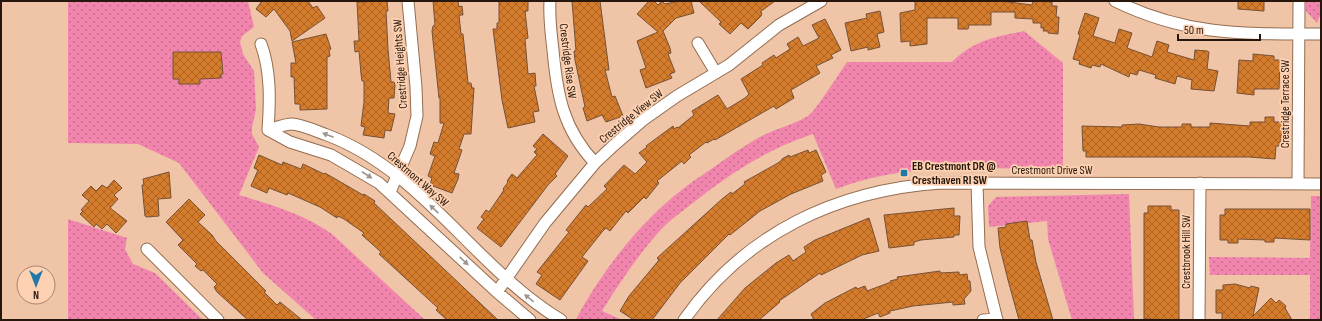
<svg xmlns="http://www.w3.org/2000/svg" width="1322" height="321" viewBox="0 0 1322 321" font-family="'Sofia Sans Condensed',sans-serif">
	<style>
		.park { fill: url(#park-dots) }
		.building { fill: url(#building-cross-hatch); stroke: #765135 }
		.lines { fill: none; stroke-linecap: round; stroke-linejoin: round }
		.street-casing { stroke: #946d50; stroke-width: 13 }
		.street { stroke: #fff; stroke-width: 11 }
		.oneway { fill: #9d9691 }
		.poi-dot { fill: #2079a8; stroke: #fdd1b2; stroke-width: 1.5 }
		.labels { text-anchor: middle; stroke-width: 3.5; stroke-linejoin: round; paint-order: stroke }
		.street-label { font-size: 12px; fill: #26160b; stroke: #fdd1b2 }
		.poi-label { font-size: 12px; font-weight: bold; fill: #26160b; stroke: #fdd1b2; text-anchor: start }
	</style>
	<defs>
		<pattern id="park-dots" width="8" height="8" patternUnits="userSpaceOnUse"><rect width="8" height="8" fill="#f285ae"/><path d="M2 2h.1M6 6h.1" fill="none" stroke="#c46c8c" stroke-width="1.8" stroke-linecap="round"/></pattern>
		<pattern id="building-cross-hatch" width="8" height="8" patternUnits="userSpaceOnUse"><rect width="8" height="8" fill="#d47b2c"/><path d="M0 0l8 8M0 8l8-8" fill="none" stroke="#ac6424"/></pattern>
	</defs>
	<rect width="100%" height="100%" fill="#f0c4a6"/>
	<!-- park -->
	<path class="park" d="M68 1H248L254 27 242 36 240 42 243 54 254 71 256 109 252 128V134L259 147 239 195C272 205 303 214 332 234L425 320H316L263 273 179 163 138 144 68 143Z
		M1306 1H1321V13L1317 23 1306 11Z
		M1024 31 1063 63V169C986 169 908 161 836 189L813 134C770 148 734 171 698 199 684 210 668 221 657 234 636 258 619 284 602 311L622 320 576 319C605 266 645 215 695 180 716 166 737 150 758 138 774 129 793 125 808 116 815 112 840 72 847 62H952C976 39 994 38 1024 31Z
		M1129 194 1134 320H1072L1048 239 1047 221 989 227 988 206 996 197Z
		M1311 196H1321V320H1310V275H1210L1209 257 1310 258Z
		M68 219 127 238 125 249 133 264 155 273 203 320H68Z"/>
	<!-- building -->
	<path class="building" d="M262 1H308L313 8 317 6 325 18 292 41 290 31 274 9 266 17 256 9Z
		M387 1 388 11H386L388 49 391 82H394L395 85 394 98H389L388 113 395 114 391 131 385 130 384 138 363 135 365 127 361 126 364 102V81H362L361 74 359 51 355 52 354 41H359L357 2Z
		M433 1H458L459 7 462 6 463 15H459L461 34H463L468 83H471L472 88H474L471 134H464L459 149 462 150 454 173 459 174 458 179 452 193 430 185 432 178 428 176 435 156 430 154 434 142 438 143 444 123H440V98H439L432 31 433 26 435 25Z
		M499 1H528V11H525L528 38 525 39 528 74 535 73 536 86H534L539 111 533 112 535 122 508 128 502 100 493 29H497V23H499Z
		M572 1H600L609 70H605L612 97 615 96 623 116 606 122 602 115 587 121 583 108 585 107 575 60 574 51H576Z
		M649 1H654L658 5 662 1 665 4 679 1H691L694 13 676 18 663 31 670 48 671 53 668 54 675 72 670 74 672 78 646 88 640 70 646 68 637 41 658 32 637 14Z
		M699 1H775L760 12 762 13 761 16 748 29 741 23 730 34 719 24 721 22Z
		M915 1H1001L1032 5 1033 1 1052 2V6H1057L1056 17H1059L1058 34 1048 33V31H1043L1044 28H1041V23H1033V19L1015 18V12H991V25H969L968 29H958V18H927V44L910 46V41L901 42 900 13 915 10Z
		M1238 1H1264V11L1238 9Z
		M880 11 884 32 877 34 880 47 868 50V47L851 51 845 23 867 18 866 14Z
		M1085 13 1099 18 1093 36 1115 43 1119 29 1132 33 1127 48 1152 57 1157 41 1169 45 1167 52 1194 60 1195 50 1207 51 1209 52 1207 69 1218 71 1214 91 1191 89 1192 80 1177 76 1175 84 1155 78 1156 75 1139 70 1137 75 1130 73 1129 77 1101 64 1100 67 1092 65 1091 68 1079 64 1080 61 1073 59 1080 35 1078 34Z
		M825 19 841 50 831 55 833 58 816 66 820 73 791 90 794 98 776 109 774 106 715 140 714 139 707 143 706 142 689 155 691 157 684 164 682 161 657 181 659 183 646 199 644 197 628 213 626 211 610 231 606 228 602 232 582 257 588 261 560 300 536 284 542 275 537 272 569 232 566 230 586 205 588 207 607 189 604 186 624 165 635 174 647 162 639 153 647 147 646 146 673 126 674 129 677 127 678 128 694 115 692 111 718 95 727 109 745 98 749 94 741 79 763 65 762 63 774 55 776 58 790 49 787 44 798 37 803 46 819 38 812 25Z
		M326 34 331 49 329 50 330 56 327 57V109L300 110V104H295L294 77H291V63H296L292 42Z
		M173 52H221L223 74H221V78L200 79V84H179V79H173Z
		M1253 54 1274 56V60H1280L1279 89H1254V95L1237 93 1239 60 1253 61Z
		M1265 117H1274V122H1282L1281 142H1279V146H1276L1275 159 1249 157H1086V151H1083L1082 126 1122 127V125L1139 124 1159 127H1182V124H1191V127H1210V123L1250 126V122H1265Z
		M543 134 568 156 555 174 557 176 548 185 501 247 477 228 484 219 481 217 486 210 489 212 504 190 503 189 508 182 507 181 512 174 517 178 537 155 534 152 537 149 533 146Z
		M808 150 809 153 816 150 826 172 821 175 823 181 791 194 760 211 730 235 729 234 680 283 652 320H634L620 311 629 296 659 260 657 258 722 199 731 192 732 194 745 184 744 182 778 163 782 160V159L789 155 790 157Z
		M259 155 282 165 283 162 301 169 303 164 324 174 325 173 363 195 364 194 375 201 374 203 498 320H447L436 310 438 308 379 254 381 252 362 235 364 233 344 219 338 216 337 218 320 207 288 193 287 195 269 188 267 193 251 186 258 170 254 168Z
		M169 172 171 198 158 199 159 216 147 217 145 216 142 185H144L143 179Z
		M114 180 122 188 114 195 118 199 110 208 127 221 116 233 107 224 102 229 96 224 94 227 80 214 83 211 81 210 89 201 82 195 91 186 96 191 102 185 107 188Z
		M189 199 205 215 198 222 212 235 216 241 266 291 264 292 277 305 280 302 302 320H248L217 292 214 287 217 284 203 270 201 271 195 266 197 264 178 245 183 240 166 222Z
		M1148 206H1171V210H1179V320L1144 319V213H1148Z
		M954 208V216H960L959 235H954V237L921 240 914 242V245L889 248 884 215Z
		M1225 209H1310V240L1274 238V242H1265V240L1238 239V243H1228V240H1220V215H1225Z
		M869 218 879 251 862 255 821 275 820 273 779 301 780 302 759 320H717L745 288 776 263 789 255 793 261 806 252 804 247 815 240Z
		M1027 221 1030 240H1032L1036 262 1053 320H1019L1008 280 1000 248 998 228 1006 227V224Z
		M940 271V273L959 272V275L967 274 968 281H970L971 291 964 299 965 304 953 305V302L913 306 890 311V313L880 317 878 313 861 320H814L811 314 825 303 856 287 857 289 865 286 867 291 891 282 890 281 898 279 897 277Z
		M1235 284 1250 288 1251 286 1259 288 1253 316 1271 298 1276 303 1279 300 1286 306 1285 308 1292 320H1222V313H1216V290H1223V285Z"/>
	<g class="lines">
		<defs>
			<path id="street" d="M550 1C549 17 551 34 553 50 557 95 563 129 595 163
				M1115 1C1187 36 1244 34 1321 34
				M698 43 716 73
				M261 44C271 71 270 101 268 130
				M268 130C275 128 285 124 292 124 303 125 316 131 327 135 423 171 475 268 561 320
				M268 130 290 142 331 155 379 183 497 292 530 320
				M977 183 979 247 997 320
				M1298 183 1299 1
				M390 192 410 146 417 116 416 87 408 1
				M147 249 218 320
				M497 292 545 223 595 163 613 146 643 120 677 96 729 65 779 25 821 1
				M684 320C745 233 837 190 941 183L1321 184
				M983 320 997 319
				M1199 320 1200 183"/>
		</defs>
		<!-- street casing -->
		<use href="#street" class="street-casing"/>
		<!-- street -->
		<use href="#street" class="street"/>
	</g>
	<!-- one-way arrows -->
	<defs><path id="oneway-solid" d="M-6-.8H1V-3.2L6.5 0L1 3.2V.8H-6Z"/></defs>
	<g class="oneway">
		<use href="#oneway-solid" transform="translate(328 135) rotate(-159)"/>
		<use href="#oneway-solid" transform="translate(367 175) rotate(33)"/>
		<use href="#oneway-solid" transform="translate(434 209) rotate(-137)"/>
		<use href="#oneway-solid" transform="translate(464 261) rotate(43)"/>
		<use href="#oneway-solid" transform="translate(529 298) rotate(-141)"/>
	</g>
	<!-- markers -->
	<rect class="poi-dot" x="900" y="169" width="8" height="8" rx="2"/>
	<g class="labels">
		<!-- street labels -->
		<g class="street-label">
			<text transform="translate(568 61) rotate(83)" y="4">Crestridge Rise SW</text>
			<text transform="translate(400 64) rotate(-94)" y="4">Crestridge Heights SW</text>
			<text transform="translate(1285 104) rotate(-90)" y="4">Crestridge Terrace SW</text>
			<text transform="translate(631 116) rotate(-39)" y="4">Crestridge View SW</text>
			<text x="1052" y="174">Crestmont Drive SW</text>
			<text transform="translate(418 179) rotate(41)" y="4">Crestmont Way SW</text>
			<text transform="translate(1186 252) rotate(-90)" y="4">Crestbrook Hill SW</text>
		</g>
		<!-- poi labels -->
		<g class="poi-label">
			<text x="912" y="170">EB Crestmont DR @<tspan x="912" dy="14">Cresthaven RI SW</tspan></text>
		</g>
	</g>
	<!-- border -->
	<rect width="1322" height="321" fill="none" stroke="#26160b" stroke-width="4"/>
	<!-- north arrow -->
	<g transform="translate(36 285) rotate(180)"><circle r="19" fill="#fdd1b2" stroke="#a7866f"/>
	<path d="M0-3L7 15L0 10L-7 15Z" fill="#2079a8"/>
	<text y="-6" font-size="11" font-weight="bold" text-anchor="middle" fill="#26160b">N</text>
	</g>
	<!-- scale -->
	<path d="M1178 34v6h82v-6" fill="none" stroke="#26160b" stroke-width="2"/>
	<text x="1184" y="34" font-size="12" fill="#26160b" stroke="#fdd1b2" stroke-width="3" paint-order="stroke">50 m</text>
</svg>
